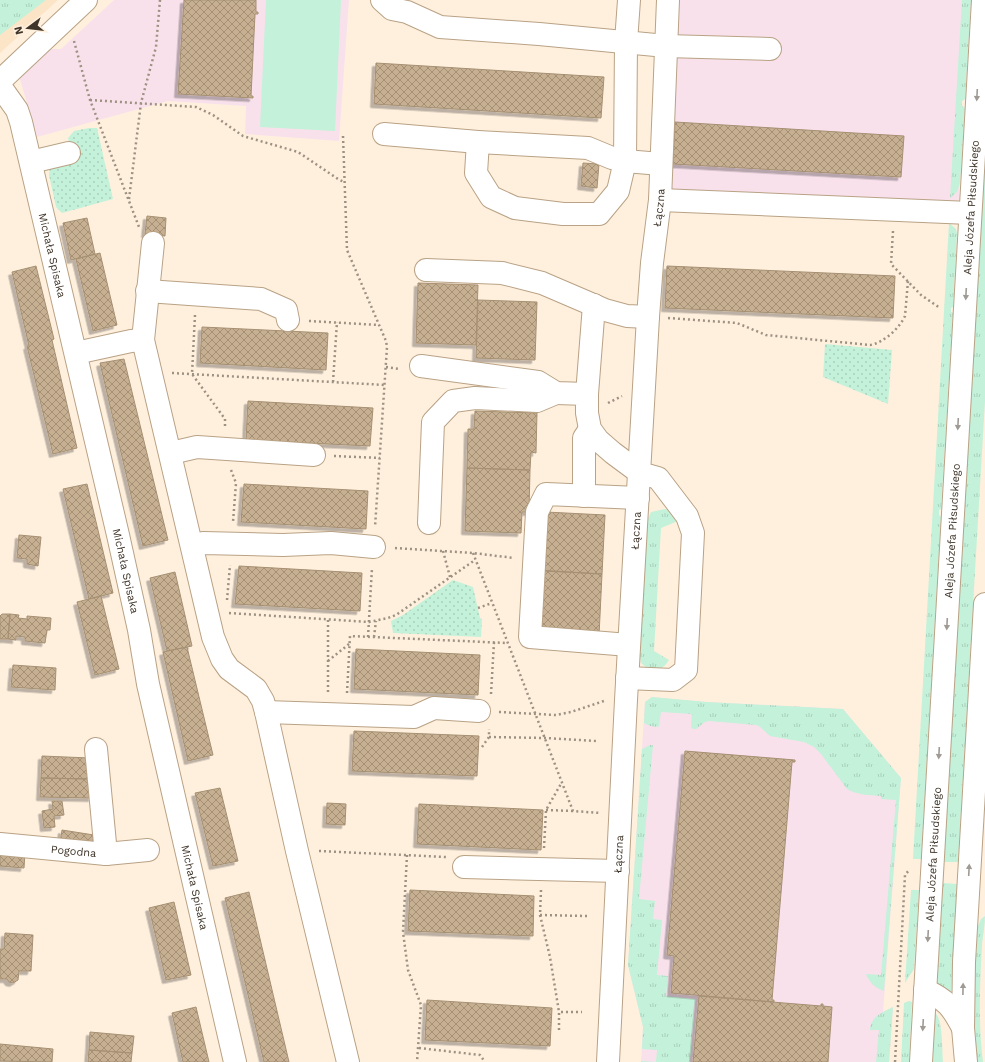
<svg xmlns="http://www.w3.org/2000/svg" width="985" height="1062" viewBox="0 0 985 1062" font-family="'Work Sans',sans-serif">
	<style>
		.commercial { fill: #f9e1ec }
		.built { fill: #fce5c7 }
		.grass { fill: url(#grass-tufts) }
		.park { fill: url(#park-dots) }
		.pitch { fill: #c3f1d9 }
		.building { fill: url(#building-cross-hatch); stroke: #a69073; filter: url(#shadow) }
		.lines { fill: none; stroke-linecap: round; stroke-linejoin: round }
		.minor-casing { stroke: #b9a285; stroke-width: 24 }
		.path { stroke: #9d9182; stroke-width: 2.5; stroke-dasharray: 2 3; stroke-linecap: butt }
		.minor { stroke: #fff; stroke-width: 22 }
		.oneway { fill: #9f9a94 }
		.labels { text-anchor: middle; stroke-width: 3; stroke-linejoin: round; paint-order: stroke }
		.street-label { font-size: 11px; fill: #3f3529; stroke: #fff0de }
	</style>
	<defs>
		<pattern id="grass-tufts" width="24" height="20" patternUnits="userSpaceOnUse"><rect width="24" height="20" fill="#c3f1d9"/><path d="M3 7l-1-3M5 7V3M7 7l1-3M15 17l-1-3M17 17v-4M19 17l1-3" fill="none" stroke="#a9cfba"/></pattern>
		<pattern id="park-dots" width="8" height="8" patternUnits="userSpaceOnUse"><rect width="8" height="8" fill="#c3f1d9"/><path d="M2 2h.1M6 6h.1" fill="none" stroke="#a9cfba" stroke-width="1.8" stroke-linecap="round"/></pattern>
		<pattern id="building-cross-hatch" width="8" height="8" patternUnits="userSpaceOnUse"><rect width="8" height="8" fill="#c7b092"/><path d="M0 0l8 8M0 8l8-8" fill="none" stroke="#a39077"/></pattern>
		<filter id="shadow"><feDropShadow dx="-3.5" dy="3.5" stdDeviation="0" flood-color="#0004"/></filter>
	</defs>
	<rect width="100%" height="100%" fill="#fff0de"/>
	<!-- commercial -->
	<path class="commercial" d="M114 0H349L339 141 245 134 246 106 168 101 37 137 19 76 47 49H61Z
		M657 0H971L965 99 962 101V106L965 108 957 222 648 208Z
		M652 697 707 702 843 709 901 778 883 1012 893 1007 889 1062H641L643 1027 628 965 645 702Z"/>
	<!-- built -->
	<path class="built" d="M0 0H58L0 53Z"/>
	<!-- grass -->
	<path class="grass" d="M0 0H46L0 35Z
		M962 0H971L965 99 962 101V106L965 108 960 183 957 192 950 198Z
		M985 156V401L958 862H944Z
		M949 223 956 229 957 234 953 307 951 308V312L953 313 941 509 939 510V515L941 517 921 859H913Z
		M665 509 670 510 678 521 661 528 654 651 669 660C662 672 651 673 641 663L640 657 646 523 651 512Z
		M652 697 707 702 843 709 901 778 884 991C875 988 869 982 866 974L881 975 896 800 881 799V796C869 795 857 795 847 789L821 754 814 747 804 742 770 736 759 726 756 725 709 721 705 722 696 729H693L691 727 692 714 661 712 659 726 658 727 650 726 644 723 645 702Z
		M650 745H653L639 899 655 901 653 919 662 920 657 975 668 976 666 996 695 999 690 1062H641V1061L656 1062 657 1050 642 1049 643 1027 628 965 642 749Z
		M943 883 957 884 951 995 937 988Z
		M911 890H919L914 969 905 983Z
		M985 916C985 925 983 935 982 944 980 983 978 1023 983 1062H977L974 1014 975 968 978 926 981 919Z
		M909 1001 912 1002 909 1062H901L904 1003Z
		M893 1007 889 1062H876L879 1030H870C871 1016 882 1013 893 1007Z
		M935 1013C943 1018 942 1051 943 1062H933Z"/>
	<!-- park -->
	<path class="park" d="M89 128H97L113 199 62 213 56 207 49 175 50 167 73 161 68 138 74 131Z
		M825 344 892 350 888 404 823 377Z
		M453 580 473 587 480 618 482 619 481 637 393 633 391 621 403 615Z"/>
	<!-- pitch -->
	<path class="pitch" d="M266 0H341L335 131 260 127Z"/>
	<!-- building -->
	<path class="building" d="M184 0H256V12H258V14H255L251 96H253V98L178 94Z
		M376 63 604 77 601 118 374 104Z
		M675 122 904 136 901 177 673 164Z
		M583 163 599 164 597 188 581 186Z
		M147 216 166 218 165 236 145 234Z
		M87 218 95 254 71 260 63 223Z
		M100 253 117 325 93 331 76 259Z
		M36 266 54 339 52 340 77 448 53 454 27 346H29L12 272Z
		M667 266 895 276 893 318 665 308Z
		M418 283 478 285 476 345 416 343Z
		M478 300 537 302 535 360 476 358Z
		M202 327 328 333 326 370 200 363Z
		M124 359 168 540 143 546 100 363Z
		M248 401 373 408 370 446 246 440Z
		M475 411 537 413 536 453 531 452 530 470 467 468 468 429H474Z
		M467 468 530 470 529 512H522L521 533 465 531Z
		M87 484 113 593 89 599 63 489Z
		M244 484 368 491 366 529 241 522Z
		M546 512 605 515 602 574 543 571Z
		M19 535 41 537 38 566 27 564V559L17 558Z
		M239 566 362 573 360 611 235 604Z
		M538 570 602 574 599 636 539 628Z
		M175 572 192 646 167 651 150 578Z
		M101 596 119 669 95 675 77 602Z
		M2 614H10L8 639H0V616Z
		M10 614 19 615 18 618 27 619V616L51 618 50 630H47L45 643 25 641V637L16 636V640L8 639Z
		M187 647 213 755 188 761 163 652Z
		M356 649 480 655 478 695 354 689Z
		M13 665 56 668 55 690 11 687Z
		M354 731 479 736 477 776 352 771Z
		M685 751 795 760V762H792L772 1000H774V1002L671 993 674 956 667 955Z
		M42 756 90 758 91 779 41 778Z
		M41 778 91 779 92 798 40 797Z
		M220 788 238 861 213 866 195 793Z
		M52 801H62L64 815 54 816 55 827 44 828 42 811 53 809Z
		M327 803 346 804 345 825 326 824Z
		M419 804 543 810 541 850 417 844Z
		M62 830 94 835 92 848 60 843Z
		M0 850 25 852 24 868 0 866Z
		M410 890 534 896 533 936 408 931Z
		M249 892 289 1062H264L225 898Z
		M174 902 191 975 166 980 149 908Z
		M5 933 33 935 31 971H19L18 980 13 983 9 982 7 979H0V949H4Z
		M699 996 821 1006V1004H823V1006L832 1007 828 1062H693Z
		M427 1000 552 1008 550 1046 425 1040Z
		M196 1007 209 1062H183L172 1013Z
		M90 1032 134 1036 132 1053 89 1050Z
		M0 1044 53 1049 52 1062 0 1061Z
		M89 1050 132 1053 131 1062H88Z"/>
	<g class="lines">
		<defs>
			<g id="minor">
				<path d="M382 0 392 9 407 12 440 27 539 34 666 46 770 49"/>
				<path d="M0 81 86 0"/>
				<path id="s1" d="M0 86 17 110 21 122 118 535 139 630 148 684 235 1062"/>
				<path d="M384 134 478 142 588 148 612 158 625 161 661 164"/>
				<path d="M478 142 476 173 491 197 515 208 563 214H599L618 191 625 161 626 42 629 0"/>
				<path d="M31 162 69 153"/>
				<path d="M660 200 970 213"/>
				<path d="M153 243 143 340 213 637 222 659 229 669 256 689 263 701 266 712 297 851 348 1062"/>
				<path d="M426 270 502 273 542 283 605 310 627 316 648 317"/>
				<path d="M147 291 261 299 286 310 288 320"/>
				<path d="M76 353 131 341 143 340"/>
				<path d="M421 366 538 382 556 393 587 394V413L590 429 598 440 613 453 640 473 658 478 687 516 693 533 686 670 673 680 627 678"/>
				<path d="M587 394 594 305"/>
				<path d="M171 453 197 447 314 455"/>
				<path d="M584 496V438L590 429"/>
				<path d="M429 523 433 422 453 401 475 398 537 401 556 393"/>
				<path d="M193 545 203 543 283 545 331 543 374 547"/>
				<path d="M629 645 530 637 537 512 546 494 638 498"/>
				<path d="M266 712 414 717 434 708 479 711"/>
				<path d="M96 749 106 854"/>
				<path id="s2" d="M0 844 106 854 148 850"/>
				<path d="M464 867 618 871"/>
				<path d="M925 990C947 1000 952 1007 963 1028"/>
				<path id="s3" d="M608 1062 626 700 648 317 652 263 660 200 668 0"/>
				<path id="s4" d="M921 1062 983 0"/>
				<path d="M966 1062 963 1028 964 962 985 604"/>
			</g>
		</defs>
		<!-- minor casing -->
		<use href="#minor" class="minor-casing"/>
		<!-- path -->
		<path class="path" d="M74 41 90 100 139 227
			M90 100 196 107 213 115 243 136 298 152 338 179 344 182
			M343 136 347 250 386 341 387 347 375 527
			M129 199 141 103 156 47 160 0
			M893 231 891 264 921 295 940 308
			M195 315 192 374 225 419V428
			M668 318 737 323 766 335 870 345C883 343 899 329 905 316L908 281
			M309 321 379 325
			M386 367 400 369
			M172 373 385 385
			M333 382 337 322
			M608 403 622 396
			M334 456 380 458
			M231 470 236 483 233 522
			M395 548 473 553 514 558
			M443 551 450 577
			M473 553 573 811 600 813
			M227 600 230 565
			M478 608 492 603
			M229 613 369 622 388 618 396 615 475 560
			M368 637 372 568
			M374 637 376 621
			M328 661 349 644
			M328 692V620
			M347 693 350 636 507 643
			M491 694 494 642
			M499 712 556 715 571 712 604 701
			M489 737 545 738 596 741
			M482 747 489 737V729
			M546 810 573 811
			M544 848 546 810 562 782
			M319 851 446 857
			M407 855 403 932 408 970 421 1005 417 1062
			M541 890 540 915 550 957 559 1012
			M540 915 587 916
			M559 1030V1012H582
			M419 1048 480 1055 485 1062
			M895 1062 905 875 910 869"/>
		<!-- minor -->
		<use href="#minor" class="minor"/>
	</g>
	<!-- one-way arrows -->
	<defs><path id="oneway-solid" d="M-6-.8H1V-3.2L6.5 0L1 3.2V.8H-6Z"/></defs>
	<g class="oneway">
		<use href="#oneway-solid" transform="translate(977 95) rotate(93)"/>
		<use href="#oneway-solid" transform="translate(966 294) rotate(93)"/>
		<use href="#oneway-solid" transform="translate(958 424) rotate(93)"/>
		<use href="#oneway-solid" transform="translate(947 624) rotate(93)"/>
		<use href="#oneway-solid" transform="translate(939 753) rotate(93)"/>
		<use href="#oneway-solid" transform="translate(969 870) rotate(-87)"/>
		<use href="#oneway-solid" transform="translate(928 936) rotate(93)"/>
		<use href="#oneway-solid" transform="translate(963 989) rotate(-89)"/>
		<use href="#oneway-solid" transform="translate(923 1025) rotate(93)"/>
	</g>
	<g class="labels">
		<!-- street labels -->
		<g class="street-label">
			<text dy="4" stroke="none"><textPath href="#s3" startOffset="856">Łączna</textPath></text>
			<text dy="4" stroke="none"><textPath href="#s4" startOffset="856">Aleja Józefa Piłsudskiego</textPath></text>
			<text dy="4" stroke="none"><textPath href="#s1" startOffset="179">Michała Spisaka</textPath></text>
			<text dy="4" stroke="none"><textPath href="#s3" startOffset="532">Łączna</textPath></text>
			<text dy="4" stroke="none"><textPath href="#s4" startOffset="532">Aleja Józefa Piłsudskiego</textPath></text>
			<text dy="4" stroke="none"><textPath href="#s1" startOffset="503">Michała Spisaka</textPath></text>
			<text dy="4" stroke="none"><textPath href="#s2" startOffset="74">Pogodna</textPath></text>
			<text dy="4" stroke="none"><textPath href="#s3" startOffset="208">Łączna</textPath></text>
			<text dy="4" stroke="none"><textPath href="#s4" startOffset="208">Aleja Józefa Piłsudskiego</textPath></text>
			<text dy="4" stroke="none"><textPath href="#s1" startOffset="827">Michała Spisaka</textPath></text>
		</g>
	</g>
	<!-- north arrow -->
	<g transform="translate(28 28) rotate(255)" stroke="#fff0de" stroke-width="3" paint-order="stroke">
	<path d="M0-3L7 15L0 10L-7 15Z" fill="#3f3529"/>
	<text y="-6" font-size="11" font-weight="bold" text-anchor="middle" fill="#3f3529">N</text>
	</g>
</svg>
